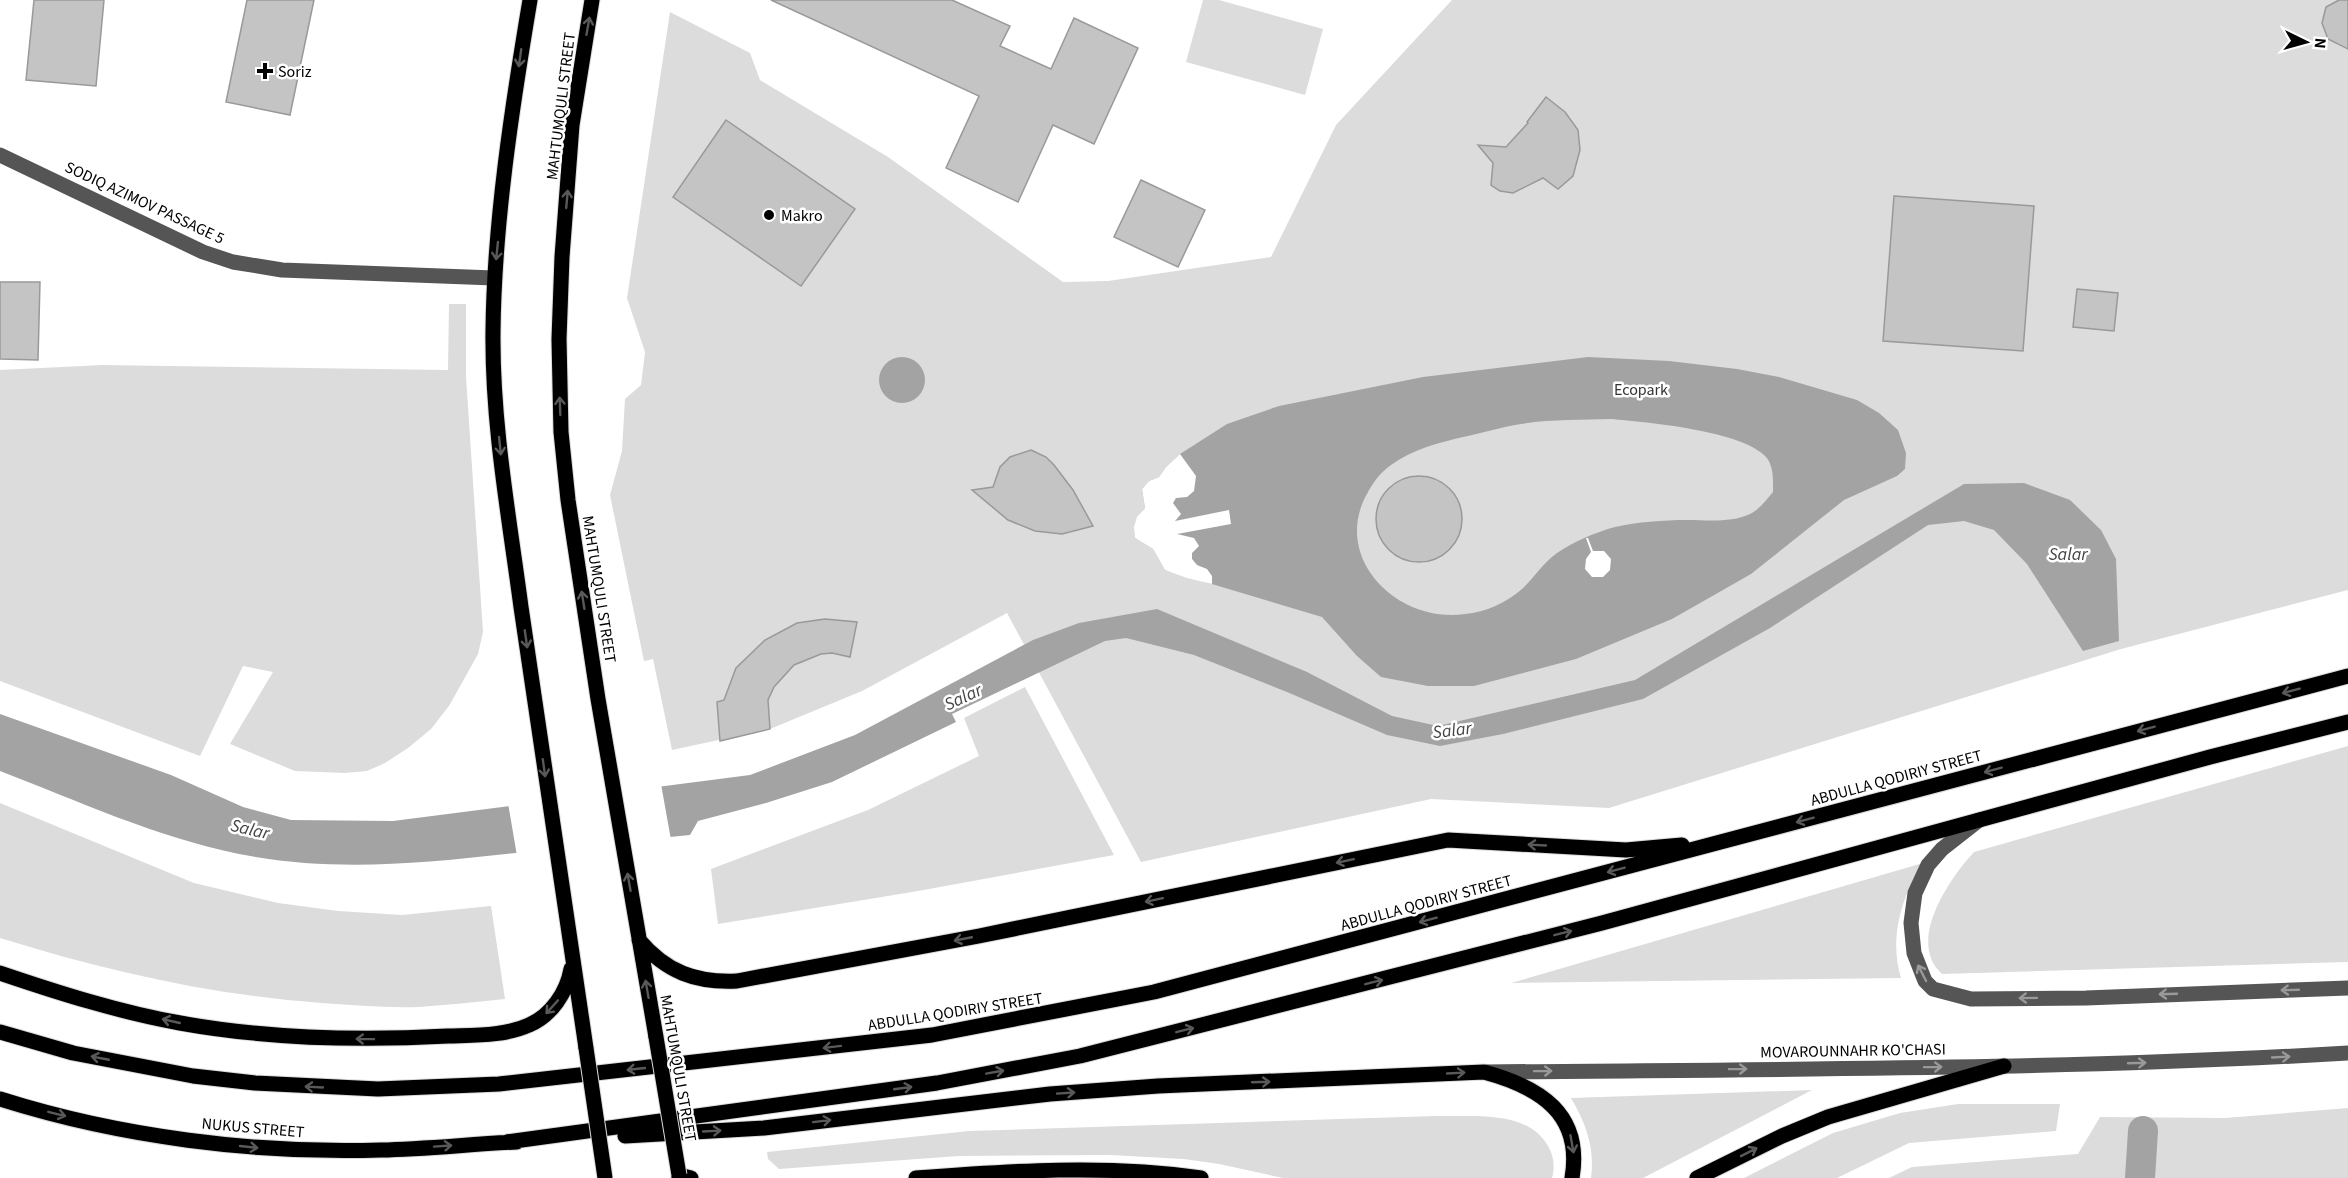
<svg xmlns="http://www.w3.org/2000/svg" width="2348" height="1178" viewBox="0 0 2348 1178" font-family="'Source Sans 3',sans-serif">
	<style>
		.green { fill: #dcdcdc }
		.water { fill: #a3a3a3; fill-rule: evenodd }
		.pier { fill: #fff }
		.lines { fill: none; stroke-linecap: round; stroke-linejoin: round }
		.canal { stroke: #a3a3a3; stroke-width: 30 }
		.building { fill: #c4c4c4; stroke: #999; stroke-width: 1.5 }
		.major-casing { stroke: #dbdbdb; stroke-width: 17 }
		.minor { stroke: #555; stroke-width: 15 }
		.major { stroke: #000; stroke-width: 15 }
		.major-bridge-casing { stroke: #dbdbdb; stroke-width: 17; stroke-linecap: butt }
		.major-bridge { stroke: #000; stroke-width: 15 }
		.oneway { stroke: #595959 }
		.oneway2 { stroke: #999 }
		.poi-dot { fill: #000; stroke: #fff; stroke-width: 2 }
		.labels { text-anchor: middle; stroke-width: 5; stroke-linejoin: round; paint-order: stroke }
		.poi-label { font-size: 16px; fill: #000; stroke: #fff; text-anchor: start }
		.street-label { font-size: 16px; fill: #000; stroke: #fff }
		.park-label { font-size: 16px; fill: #333; stroke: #fff }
		.water-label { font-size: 18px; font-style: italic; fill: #444; stroke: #fff }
	</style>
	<rect width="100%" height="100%" fill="#fff"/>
	<!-- green -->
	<path class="green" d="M1203 0H1219L1323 29 1305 95 1186 62Z
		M1452 0H2348V590L2121 649 1609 808 1431 799 1141 862 1007 613 862 691 770 729 672 750 653 659 644 661 610 495 622 451 625 399 641 385 645 352 627 298 670 12 750 53 760 80 888 157 1063 282 1108 281 1271 257 1336 125Z
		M449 304H466V377L483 632 478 654 449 706 431 729 408 748 385 763 367 771 344 773 295 771 230 744 273 672 243 666 200 756 0 681V370L103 365 448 370Z
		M1025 687 1114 855 918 891 718 924 711 869 868 810 979 756 964 718Z
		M2348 746V962L1942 974C1906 942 1949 879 1974 852Z
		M0 803 194 883 278 903 338 911 402 915 491 906 505 999C476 1002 447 1005 418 1007 386 1008 354 1005 322 1003 211 995 106 971 0 938Z
		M1923 863C1901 897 1889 939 1901 978L1511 983Z
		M1812 1090 1643 1178H1591C1595 1147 1586 1124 1571 1098Z
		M1958 1104H2060L2056 1131 1909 1143 1837 1178H1744L1833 1133 1900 1113Z
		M2348 1108V1178H1889L1912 1167 2078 1154 2100 1117 2225 1118Z
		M1435 1116C1472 1117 1527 1109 1548 1146 1554 1156 1555 1167 1552 1178H1283L1219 1164 1184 1159 1110 1155 959 1156 779 1169 768 1159 767 1152 969 1131Z"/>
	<!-- water -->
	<path class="water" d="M1588 357 1669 361 1737 369 1779 377 1857 400 1879 413 1898 430 1906 453 1905 469 1897 476 1844 500 1751 574 1672 619 1576 659 1474 686H1428L1381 677 1357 656 1322 617 1165 570 1153 549 1135 538C1134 524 1136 518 1145 508L1142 489 1149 481 1159 477 1166 467 1180 454 1227 424 1279 406 1423 377ZM1611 419C1647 422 1743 431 1766 457 1774 466 1773 481 1773 492 1766 500 1760 509 1750 514 1731 523 1707 520 1687 520 1663 520 1638 522 1615 527 1596 532 1573 542 1557 553 1543 563 1534 578 1522 589 1506 603 1486 612 1465 614 1397 624 1330 557 1368 492 1374 481 1381 472 1391 465 1413 449 1438 443 1463 437 1482 433 1501 427 1521 424 1550 419 1582 420 1611 419Z
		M879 380a23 23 0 1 1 46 0a23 23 0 1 1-46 0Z
		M2024 483 2070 500 2101 530 2116 559 2119 641 2083 651 2027 564 1994 530 1964 521 1928 525 1770 628 1643 699 1503 734 1440 746 1387 735 1287 692 1194 655 1126 638 1105 641 952 714 956 722 832 782 766 803 698 821 690 835C629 841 567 848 506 854 415 864 330 872 239 854 156 837 78 801 0 771V714L171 775 243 807 291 820 393 821 750 775 855 735 1033 640 1079 623 1157 609 1307 672 1392 716 1438 726 1635 680 1964 484Z
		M2155 1140 2152 1178H2127L2130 1144Z"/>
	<!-- pier -->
	<path class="pier" d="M1180 454 1196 476 1194 491 1187 497 1176 498 1173 503 1181 514 1175 521 1229 510 1231 524 1177 534 1194 538 1199 546 1192 553V559L1197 565 1207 569 1212 576V584L1187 578 1165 570 1153 549 1135 538 1134 527 1137 517 1145 508 1142 489 1149 481 1159 477 1166 467Z
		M1586 538H1588L1593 551H1604L1611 559 1610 570 1603 577H1592L1585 569 1586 559 1591 552Z
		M661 784 671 840 517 856 508 803Z"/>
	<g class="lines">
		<!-- canal -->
		<path class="canal" d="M2140 1178 2143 1131"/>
	</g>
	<!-- building -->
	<path class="building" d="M34 0H104L96 86 26 80Z
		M247 0H314L290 115 226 102Z
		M771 0H952L1010 26 1000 46 1051 69 1074 18 1138 48 1094 144 1053 125 1018 202 946 168 979 96Z
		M2339 0H2348V49L2328 39 2322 23 2326 7Z
		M1546 97 1565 112 1578 130 1580 150 1573 176 1558 189 1543 178 1513 193 1500 191 1491 185 1493 163 1478 145 1506 147 1528 123 1527 122Z
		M726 120 855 209 801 286 673 197Z
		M1141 180 1205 210 1178 267 1114 237Z
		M1894 196 2034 206 2023 351 1883 341Z
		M0 282H40L38 360 0 359Z
		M2077 289 2118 293 2114 331 2073 327Z
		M1031 450 1046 457 1054 465 1073 490 1093 526 1062 534 1035 531 1008 520 972 490 993 487 1000 467 1010 457Z
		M1376 519a43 43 0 1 1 86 0a43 43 0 1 1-86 0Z
		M825 619 857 622 850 657 832 653 821 654 794 665 774 687 768 700 770 729 720 741 717 702 724 700 736 668 765 640 797 623Z"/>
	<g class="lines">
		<defs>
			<path id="major" d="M530 0C512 107 494 224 493 332 492 424 509 516 521 607 542 754 564 901 586 1048
				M592 0 572 125 562 257 559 339 561 432 568 500 598 699 656 1037
				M639 940C666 972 696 983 737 981L979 936 1448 840 1626 850 1682 845
				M0 973C59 993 119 1012 180 1023 269 1039 359 1041 448 1036 475 1035 505 1036 529 1025 551 1016 567 992 571 969
				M0 1032 73 1053 193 1076 255 1083 378 1089 499 1084 932 1035 1154 992 2348 676
				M0 1099C120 1137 255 1154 381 1150 426 1149 472 1144 517 1142
				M625 1136 764 1128 1050 1094 1158 1086 1484 1072C1540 1087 1583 1114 1572 1178
				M507 1142 937 1083 1080 1056 1602 923 2210 757 2348 722
				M679 1178V1175L691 1178
				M916 1178C1010 1171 1107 1164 1201 1178
				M1697 1178 1782 1136 1828 1117 2004 1066"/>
		</defs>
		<!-- major casing -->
		<use href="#major" class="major-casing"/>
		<!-- minor -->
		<path class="minor" d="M0 155 203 252 233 262 282 270 494 278
			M1979 820 1942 849 1928 865 1915 893 1911 923 1914 953 1925 981 1933 989 1971 999 2086 998 2348 988
			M1487 1072C1774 1069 2061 1070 2348 1053"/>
		<!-- major -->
		<use href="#major" class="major"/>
		<defs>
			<path id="major-bridge" d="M656 1037 679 1175
				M586 1048 605 1178"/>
		</defs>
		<!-- major-bridge casing -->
		<use href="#major-bridge" class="major-bridge-casing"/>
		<!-- major-bridge -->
		<use href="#major-bridge" class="major-bridge"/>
	</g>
	<!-- one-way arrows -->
	<defs><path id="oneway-shaft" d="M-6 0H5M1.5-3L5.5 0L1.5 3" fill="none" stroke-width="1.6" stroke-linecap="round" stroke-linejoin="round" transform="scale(1.5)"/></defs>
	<g class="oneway">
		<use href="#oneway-shaft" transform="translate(588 26) rotate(-80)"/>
		<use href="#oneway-shaft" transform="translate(520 58) rotate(98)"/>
		<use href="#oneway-shaft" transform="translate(567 199) rotate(-85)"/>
		<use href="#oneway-shaft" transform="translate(497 251) rotate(96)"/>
		<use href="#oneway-shaft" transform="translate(560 406) rotate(-92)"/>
		<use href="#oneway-shaft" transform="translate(500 446) rotate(84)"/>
		<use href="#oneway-shaft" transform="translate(583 600) rotate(-99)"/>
		<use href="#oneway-shaft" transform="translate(526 639) rotate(82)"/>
		<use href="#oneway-shaft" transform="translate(2291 691) rotate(165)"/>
		<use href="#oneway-shaft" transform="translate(2146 729) rotate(165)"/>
		<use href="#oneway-shaft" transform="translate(544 768) rotate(82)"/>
		<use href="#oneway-shaft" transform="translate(1993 770) rotate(165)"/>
		<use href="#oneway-shaft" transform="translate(1805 820) rotate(165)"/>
		<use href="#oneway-shaft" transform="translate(1537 845) rotate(-177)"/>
		<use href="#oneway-shaft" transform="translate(1345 861) rotate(168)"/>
		<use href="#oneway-shaft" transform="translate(1616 870) rotate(165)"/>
		<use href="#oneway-shaft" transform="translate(629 882) rotate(-100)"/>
		<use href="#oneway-shaft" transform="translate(1154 900) rotate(168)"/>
		<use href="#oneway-shaft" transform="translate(1428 920) rotate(165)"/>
		<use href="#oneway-shaft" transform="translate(1563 933) rotate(-14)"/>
		<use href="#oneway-shaft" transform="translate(963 939) rotate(169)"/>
		<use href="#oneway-shaft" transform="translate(1374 982) rotate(-14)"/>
		<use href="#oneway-shaft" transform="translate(647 989) rotate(-100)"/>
		<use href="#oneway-shaft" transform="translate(552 1007) rotate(132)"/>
		<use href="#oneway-shaft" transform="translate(171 1021) rotate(-167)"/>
		<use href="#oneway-shaft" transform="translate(1185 1030) rotate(-14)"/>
		<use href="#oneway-shaft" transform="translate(365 1039) rotate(-179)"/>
		<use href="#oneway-shaft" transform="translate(832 1047) rotate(173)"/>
		<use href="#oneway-shaft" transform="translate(100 1058) rotate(-169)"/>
		<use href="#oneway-shaft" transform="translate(636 1069) rotate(174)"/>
		<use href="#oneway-shaft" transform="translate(995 1072) rotate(-10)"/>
		<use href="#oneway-shaft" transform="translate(1456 1073) rotate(-3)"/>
		<use href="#oneway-shaft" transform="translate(1261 1082) rotate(-2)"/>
		<use href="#oneway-shaft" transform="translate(314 1087) rotate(-177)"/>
		<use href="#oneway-shaft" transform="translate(903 1088) rotate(-8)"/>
		<use href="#oneway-shaft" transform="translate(1066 1093) rotate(-4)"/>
		<use href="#oneway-shaft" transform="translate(57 1114) rotate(14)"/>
		<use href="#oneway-shaft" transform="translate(822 1121) rotate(-7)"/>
		<use href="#oneway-shaft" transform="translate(712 1131) rotate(-3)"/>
		<use href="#oneway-shaft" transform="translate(1572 1144) rotate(80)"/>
		<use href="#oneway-shaft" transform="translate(443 1146) rotate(-4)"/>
		<use href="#oneway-shaft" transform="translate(249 1147) rotate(6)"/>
		<use href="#oneway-shaft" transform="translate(1749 1152) rotate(-27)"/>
	</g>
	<g class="oneway2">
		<use href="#oneway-shaft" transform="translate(1922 973) rotate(-117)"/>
		<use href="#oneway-shaft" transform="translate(2290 990) rotate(178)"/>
		<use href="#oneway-shaft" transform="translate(2168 994) rotate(178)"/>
		<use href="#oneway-shaft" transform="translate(2028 998) rotate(179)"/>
		<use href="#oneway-shaft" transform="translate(2281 1057) rotate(-3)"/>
		<use href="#oneway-shaft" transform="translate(2137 1063) rotate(-2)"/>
		<use href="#oneway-shaft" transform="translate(1933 1067) rotate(-1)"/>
		<use href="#oneway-shaft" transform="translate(1738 1069) rotate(-1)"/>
		<use href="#oneway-shaft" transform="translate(1543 1071) rotate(-1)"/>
	</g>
	<!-- markers -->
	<g class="poi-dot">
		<path d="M262 62h6v6h6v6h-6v6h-6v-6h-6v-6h6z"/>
		<circle cx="769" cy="215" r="6"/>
	</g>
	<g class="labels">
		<!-- poi labels -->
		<g class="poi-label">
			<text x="278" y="77">Soriz</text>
			<text x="781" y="221">Makro</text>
		</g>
		<!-- street labels -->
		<g class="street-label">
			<text transform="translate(560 106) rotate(-83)" y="6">MAHTUMQULI STREET</text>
			<text transform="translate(145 202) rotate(25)" y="6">SODIQ AZIMOV PASSAGE 5</text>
			<text transform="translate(600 589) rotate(81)" y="6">MAHTUMQULI STREET</text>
			<text transform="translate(1896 777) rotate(-15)" y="6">ABDULLA QODIRIY STREET</text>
			<text transform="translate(1426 902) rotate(-15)" y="6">ABDULLA QODIRIY STREET</text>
			<text transform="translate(955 1011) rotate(-9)" y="6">ABDULLA QODIRIY STREET</text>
			<text transform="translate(1853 1050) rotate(-1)" y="6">MOVAROUNNAHR KO'CHASI</text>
			<text transform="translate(679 1068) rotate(80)" y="6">MAHTUMQULI STREET</text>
			<text transform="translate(253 1127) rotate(5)" y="6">NUKUS STREET</text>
		</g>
		<!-- park labels -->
		<g class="park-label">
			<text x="1641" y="395">Ecopark</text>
		</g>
		<!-- water labels -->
		<g class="water-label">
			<text x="2068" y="560">Salar</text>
			<text transform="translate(963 697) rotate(-25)" y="6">Salar</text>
			<text transform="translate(1452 730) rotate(-7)" y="6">Salar</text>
			<text transform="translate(250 829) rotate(13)" y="6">Salar</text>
		</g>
	</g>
	<!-- north arrow -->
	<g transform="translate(2306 42) rotate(95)" stroke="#ffffff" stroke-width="4.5" paint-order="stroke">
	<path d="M0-4.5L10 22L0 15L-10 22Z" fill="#000000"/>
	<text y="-9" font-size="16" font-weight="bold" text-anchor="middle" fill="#000000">N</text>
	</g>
</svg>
